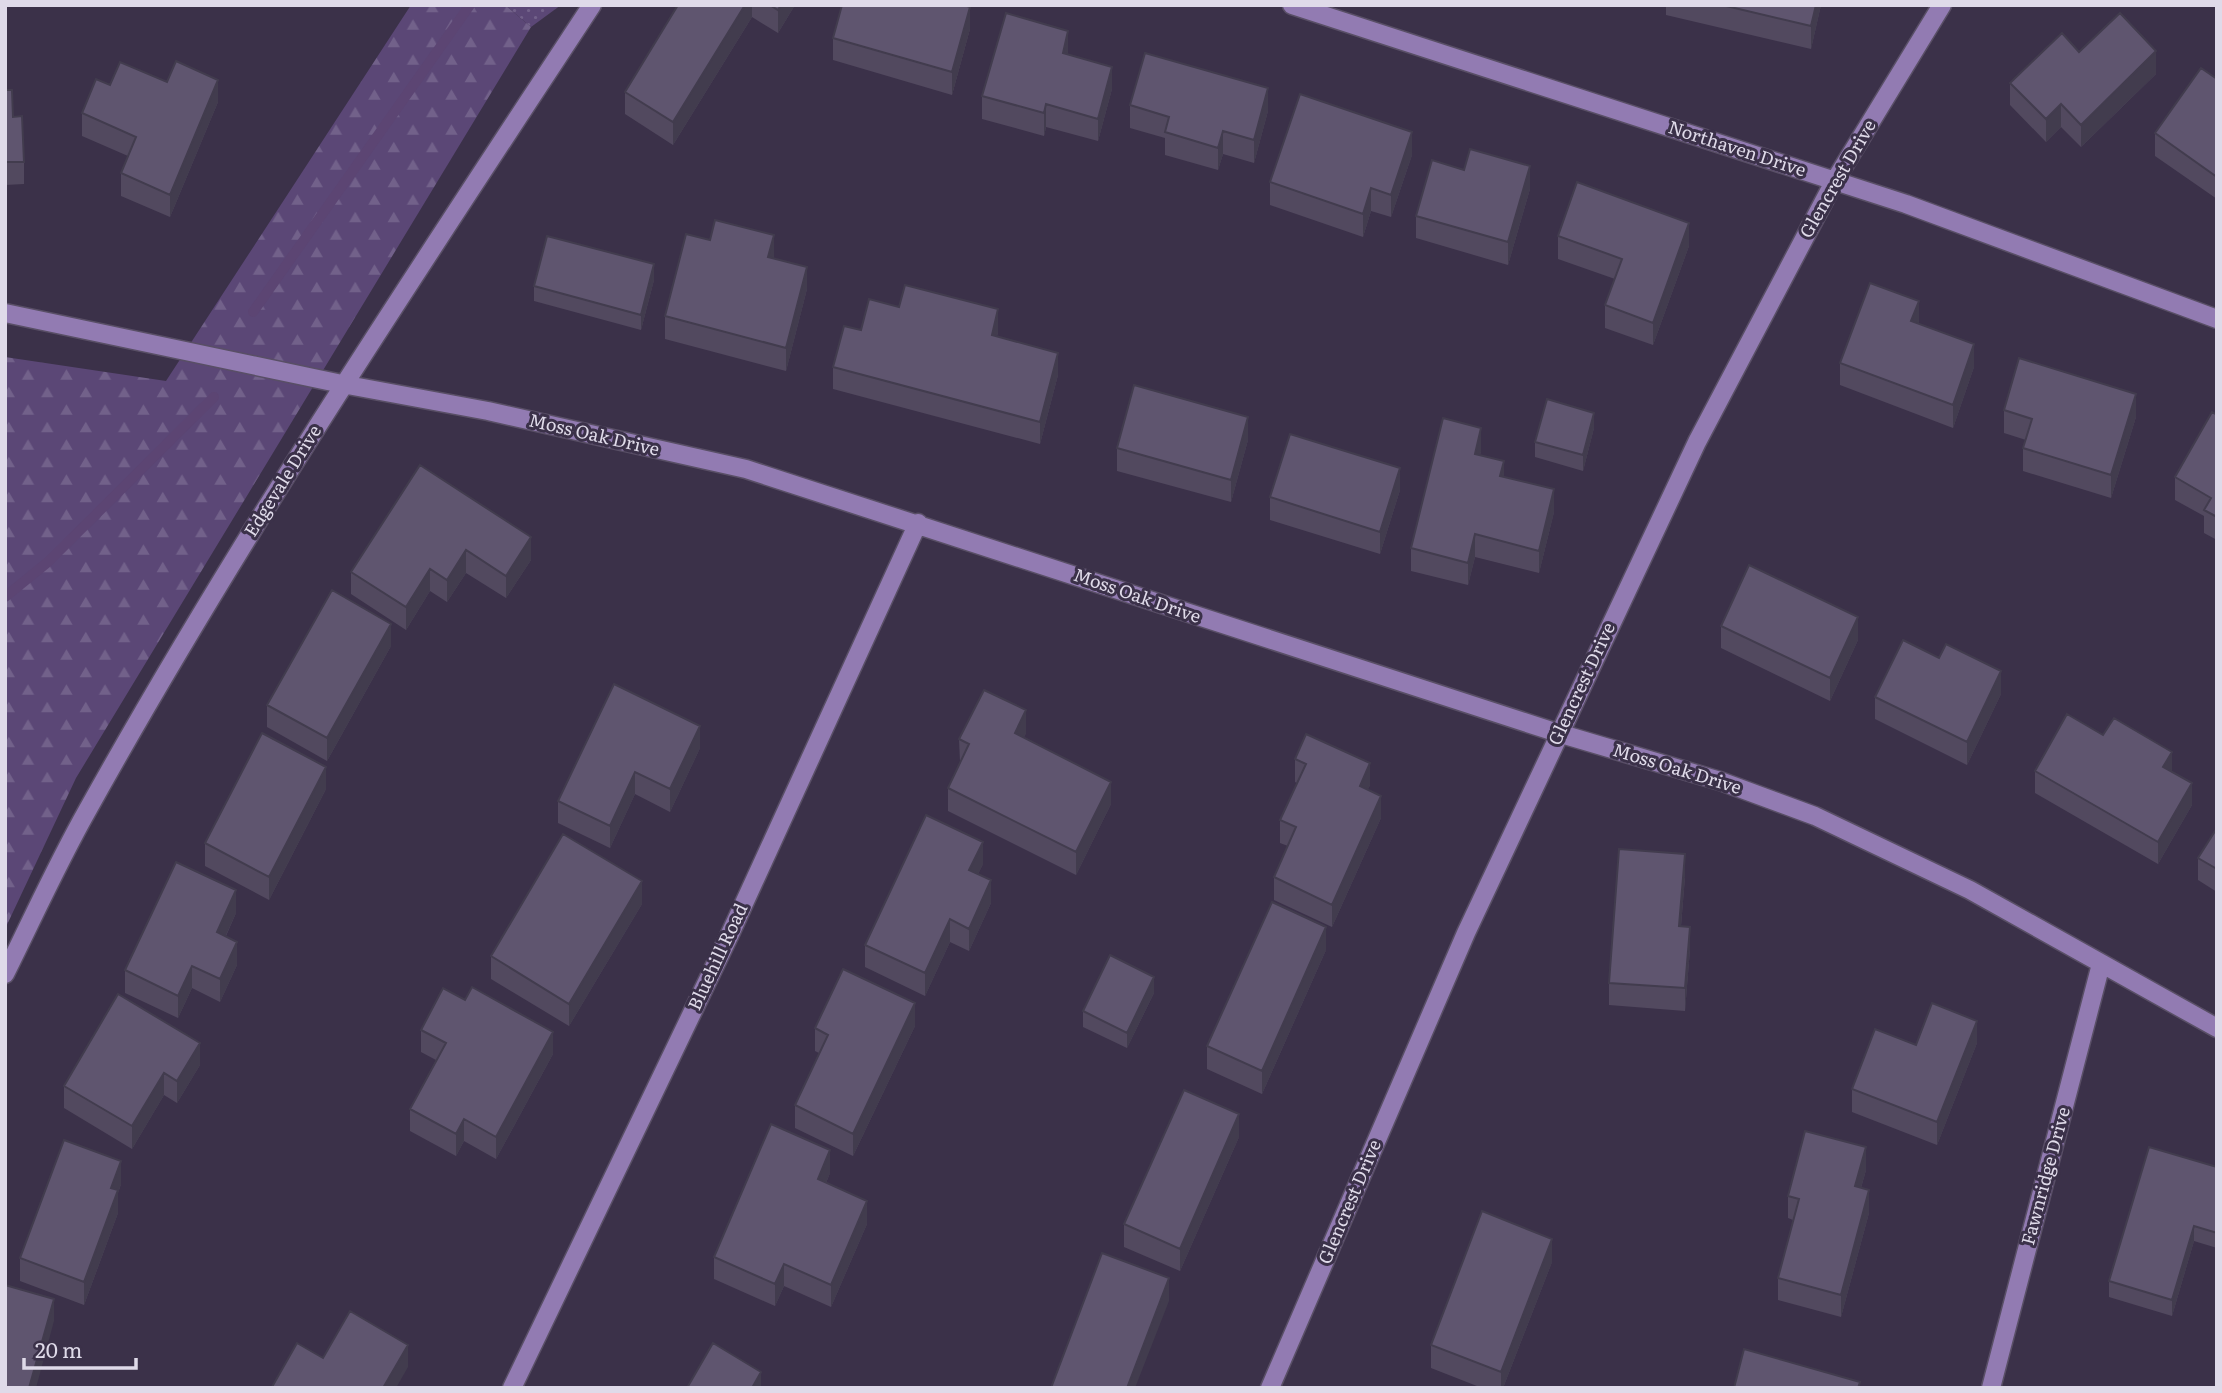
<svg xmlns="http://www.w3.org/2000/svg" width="2222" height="1393" viewBox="0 0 2222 1393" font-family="Literata,serif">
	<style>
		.grass { fill: url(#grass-dots) }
		.forest { fill: url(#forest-firs) }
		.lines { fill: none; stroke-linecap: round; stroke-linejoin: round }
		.stream { stroke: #5c4573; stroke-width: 10 }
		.minor-casing { stroke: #594f66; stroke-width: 21 }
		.minor { stroke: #927bb2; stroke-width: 18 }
		.wall { fill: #52495f }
		.shaded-wall { fill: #423c4e }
		.building { fill: #5f556f; stroke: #423c4e; stroke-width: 2 }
		.labels { text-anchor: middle; stroke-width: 6; stroke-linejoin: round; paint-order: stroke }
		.street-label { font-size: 18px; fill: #dfdae9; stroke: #3b3149 }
	</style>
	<defs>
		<pattern id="grass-dots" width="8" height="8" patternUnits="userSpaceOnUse" patternTransform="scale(1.75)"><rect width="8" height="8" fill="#5b4776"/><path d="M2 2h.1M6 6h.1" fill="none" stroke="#72618a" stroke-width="1.8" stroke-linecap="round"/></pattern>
		<pattern id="forest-firs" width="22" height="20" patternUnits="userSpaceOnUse" patternTransform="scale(1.75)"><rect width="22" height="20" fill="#5b4776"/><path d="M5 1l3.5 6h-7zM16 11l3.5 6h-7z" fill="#72618a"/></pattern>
	</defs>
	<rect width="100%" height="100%" fill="#3b3149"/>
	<!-- grass -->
	<path class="grass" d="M505 5H561L531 27Z"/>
	<!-- forest -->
	<path class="forest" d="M411 5H505L531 27 76 778 5 929V357L166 381Z"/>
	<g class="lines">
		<!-- stream -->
		<path class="stream" d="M253 312 470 5
			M5 597 48 562 214 397"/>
		<defs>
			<path id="minor" d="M1292 5 1906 204 2217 319
				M5 313 342 384 488 411 746 469 1558 733 1720 781 1815 816 1970 890 2217 1028
				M5 974C32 920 57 864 87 811 241 534 418 270 592 5
				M512 1388 730 934 918 523
				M1270 1388 1466 933 1697 442 1834 182 1942 5
				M1991 1388 2101 964"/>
		</defs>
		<!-- minor casing -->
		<use href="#minor" class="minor-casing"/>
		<!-- minor -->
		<use href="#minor" class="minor"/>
	</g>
	<!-- wall -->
	<path class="wall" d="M678 5H795L778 33 752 17 673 145 625 114V92Z
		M1666 5H1821L1811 49 1666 15Z
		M970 29 952 95 833 60V38Z
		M2079 52 2156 74 2081 147 2061 127 2046 142 2010 105V83Z
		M1068 54 1112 89 1098 141 1046 127 1044 136 982 119V96Z
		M2217 79V199L2155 156V133Z
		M167 82 218 102 170 217 121 196V173L128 156 82 136V113L110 85Z
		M5 90 24 162V184L5 185Z
		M1130 105 1268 111 1254 163 1223 154 1218 170 1165 155V138L1130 128Z
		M1412 155 1391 217 1371 211 1363 237 1270 205V182Z
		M1464 170 1530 189 1508 265 1416 238V216Z
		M1558 236 1689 246 1653 345 1605 328V305L1615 279 1558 259Z
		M774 258 807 289 786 371 665 339V316Z
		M654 280 641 330 534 301V286Z
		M1919 324 1974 367 1953 428 1840 385V363Z
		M861 330 998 332 997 336 1058 375 1040 444 833 389V367Z
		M2004 410 2136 417 2111 498 2023 471V448L2026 440 2004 433Z
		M2217 415V540L2204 533V516L2175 500V477Z
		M1594 428 1583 471 1535 457V442Z
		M1248 440 1231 502 1117 471V448Z
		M1481 451 1480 455 1504 477 1554 512 1539 573 1475 557 1468 585 1411 571V548Z
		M420 465 531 560 506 598 466 573 447 602 430 591 406 630 351 594V572Z
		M1400 490 1380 554 1270 520V497Z
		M1721 626 1858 640 1830 701 1721 648Z
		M391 646 327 761 267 727V705Z
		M1939 658 2001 694 1967 765 1875 719V697Z
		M1026 733 1024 737 1111 804 1076 875 948 811V788L960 762 959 739Z
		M2103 735 2172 772 2192 805 2158 864 2035 793V771Z
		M700 748 670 812 635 794 610 848 558 823V801Z
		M1295 759 1370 785 1368 789 1381 818 1332 927 1274 900V877L1288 846 1280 843V820L1297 783 1295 782Z
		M326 789 269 900 205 866V843Z
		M2217 828V892L2198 880V858Z
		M983 864 978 874 991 903 969 951 950 942 925 996 865 967V945Z
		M1685 877 1681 926 1690 949 1685 1011 1609 1005V983Z
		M642 904 569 1026 491 979V956Z
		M236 913 226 936 237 965 220 1002 192 988 178 1018 125 993V970Z
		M1326 950 1262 1094 1207 1069V1046Z
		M1154 993 1127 1048 1083 1027V1011Z
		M915 1026 853 1156 795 1128V1105L819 1053 815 1051V1028Z
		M421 1030 553 1054 496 1159 464 1141 456 1156 410 1131V1109L436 1060 421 1052Z
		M1977 1043 1937 1145 1852 1112V1089L1916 1045Z
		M200 1065 177 1103 164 1095 132 1149 64 1108V1086Z
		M1239 1137 1180 1271 1124 1247V1224Z
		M2217 1167V1248L2194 1241 2172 1316 2109 1297V1281Z
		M1866 1170 1861 1188 1869 1213 1841 1317 1778 1300V1278L1793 1220 1788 1218V1196Z
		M830 1173 826 1183 867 1224 831 1307 784 1286 775 1306 714 1279V1257Z
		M121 1184 118 1193V1213L84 1305 20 1281V1258Z
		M1552 1262 1503 1388H1482L1431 1368V1345Z"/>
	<!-- shaded-wall -->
	<path class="shaded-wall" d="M745 5H752V17L673 145V122Z
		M781 5H795L778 33V10Z
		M1816 5H1821L1811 49V26Z
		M970 7V29L952 95V72Z
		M1068 31V53L1063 75V53Z
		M2156 51V74L2081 147V125Z
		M1112 67V89L1098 141V119Z
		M218 80V102L170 217V195Z
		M1268 88V111L1254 163V140Z
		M1046 104V127L1044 136V113Z
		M2061 104V127L2046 142V119Z
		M1223 131V154L1218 170V148Z
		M1412 132V155L1391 217V195Z
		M1530 166V189L1508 265V242Z
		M1371 188V211L1363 237V214Z
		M1689 223V246L1653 345V323Z
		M774 235V258L768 257Z
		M654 264V280L641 330V315Z
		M807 267V289L786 371V348Z
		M1919 301V324L1911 321Z
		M998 309V332L992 357V335Z
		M1974 344V367L1953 428V405Z
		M1058 353V375L1040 444V422Z
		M2136 394V417L2111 498V475Z
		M1594 413V428L1583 471V455Z
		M1248 417V440L1231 502V480Z
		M1481 428V451L1475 477V454Z
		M1504 461V484L1500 476Z
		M1400 468V490L1380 554V532Z
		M1554 489V512L1539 573V551Z
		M1475 534V557L1468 585V563Z
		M531 537V560L506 598V576Z
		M466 550V573L447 602V580Z
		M430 569V591L406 630V607Z
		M1858 617V640L1830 701V678Z
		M391 624V646L327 761V738Z
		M2001 671V694L1967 765V742Z
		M1026 710V733L1015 756V733Z
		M700 726V748L670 812V789Z
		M2172 752V775L2163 767Z
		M1370 763V785L1360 808V786Z
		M326 767V789L269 900V877Z
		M635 772V794L610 848V826Z
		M1111 782V804L1076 875V852Z
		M2192 783V805L2158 864V842Z
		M1381 796V818L1332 927V905Z
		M983 842V864L969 893V870Z
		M1685 854V877L1679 949V926Z
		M991 880V903L969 951V929Z
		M642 881V904L569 1026V1004Z
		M236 890V913L217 955V932Z
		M950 919V942L925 996V973Z
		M1326 927V950L1262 1094V1071Z
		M1690 927V949L1685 1011V988Z
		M237 942V965L220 1002V979Z
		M192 966V988L178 1018V996Z
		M1154 977V993L1127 1048V1033Z
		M915 1003V1026L853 1156V1134Z
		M1977 1021V1043L1937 1145V1122Z
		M553 1032V1054L496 1159V1137Z
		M200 1043V1065L177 1103V1081Z
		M164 1073V1095L132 1149V1126Z
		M1239 1114V1137L1180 1271V1249Z
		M464 1119V1141L456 1156V1134Z
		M1866 1147V1170L1855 1209V1186Z
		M830 1150V1173L818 1202V1179Z
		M121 1161V1184L118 1193V1213L84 1305V1282L111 1188Z
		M1869 1190V1213L1841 1317V1295Z
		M867 1201V1224L831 1307V1285Z
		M2194 1226V1241L2172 1316V1300Z
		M1552 1239V1262L1503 1388H1501V1372Z
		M784 1264V1286L775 1306V1284Z
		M1169 1278V1301L1135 1388H1127Z
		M54 1299V1321L36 1388H29Z
		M408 1345V1367L396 1388H383Z
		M761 1372V1388H752Z"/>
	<!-- building -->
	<path class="building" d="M678 5H745L673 122 625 92Z
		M770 5H781L778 10Z
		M842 5H964L970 7 952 72 833 38Z
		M1722 5H1816L1811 26Z
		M1006 13 1068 31 1063 53 1112 67 1098 119 1046 104 1044 113 982 96Z
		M2120 13 2156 51 2081 125 2061 104 2046 119 2010 83 2062 33 2079 52Z
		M1145 53 1268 88 1254 140 1223 131 1218 148 1165 132 1169 117 1130 105Z
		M176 61 218 80 170 195 121 173 136 137 82 113 96 79 110 85 120 62 167 82Z
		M2201 68 2217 79V177L2155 133Z
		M5 90H12L13 117 22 116 24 162H5Z
		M1300 94 1412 132 1391 195 1371 188 1363 214 1270 182Z
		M1470 149 1530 166 1508 242 1416 216 1432 160 1464 170Z
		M1577 182 1689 223 1653 323 1605 305 1622 259 1558 236Z
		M715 220 774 235 768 257 807 267 786 348 665 316 686 234 710 240Z
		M547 236 654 264 641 315 534 286Z
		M1870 283 1919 301 1911 321 1974 344 1953 405 1840 363Z
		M905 285 998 309 992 335 1058 353 1040 422 833 367 844 326 861 330 869 299 899 307Z
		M2019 358 2136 394 2111 475 2023 448 2032 419 2004 410Z
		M1134 385 1248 417 1231 480 1117 448Z
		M1547 399 1594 413 1583 455 1535 442Z
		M2212 412 2217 415V517L2204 510 2211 498 2175 477Z
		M1443 418 1481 428 1475 454 1504 461 1500 476 1554 489 1539 551 1475 534 1468 563 1411 548Z
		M1290 434 1400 468 1380 532 1270 497Z
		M420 465 531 537 506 576 466 550 447 580 430 569 406 607 351 572Z
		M1749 565 1858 617 1830 678 1721 626Z
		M332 590 391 624 327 738 267 705Z
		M1903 640 1939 658 1946 644 2001 671 1967 742 1875 697Z
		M614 684 700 726 670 789 635 772 610 826 558 801Z
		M984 690 1026 710 1015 733 1111 782 1076 852 948 788 969 744 959 739Z
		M2067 714 2103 735 2114 718 2172 752 2163 767 2192 783 2158 842 2035 771Z
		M262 733 326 767 269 877 205 843Z
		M1306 734 1370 763 1360 786 1381 796 1332 905 1274 877 1296 827 1280 820 1306 764 1295 759Z
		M926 815 983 842 969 870 991 880 969 929 950 919 925 973 865 945Z
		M2217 828V869L2198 858Z
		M563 834 642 881 569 1004 491 956Z
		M1619 849 1685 854 1679 926 1690 927 1685 988 1609 983Z
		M176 862 236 890 217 932 237 942 220 979 192 966 178 996 125 970Z
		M1272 902 1326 927 1262 1071 1207 1046Z
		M1110 955 1154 977 1127 1033 1083 1011Z
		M843 969 915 1003 853 1134 795 1105 828 1035 815 1028Z
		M472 987 553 1032 496 1137 464 1119 456 1134 410 1109 446 1043 421 1030 443 988 465 1000Z
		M118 994 200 1043 177 1081 164 1073 132 1126 64 1086Z
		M1932 1003 1977 1021 1937 1122 1852 1089 1875 1029 1916 1045Z
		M1184 1090 1239 1114 1180 1249 1124 1224Z
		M771 1124 830 1150 818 1179 867 1201 831 1285 784 1264 775 1284 714 1257Z
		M1805 1131 1866 1147 1855 1186 1869 1190 1841 1295 1778 1278 1799 1199 1788 1196Z
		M64 1140 121 1161 111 1188 118 1190 84 1282 20 1258Z
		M2149 1147 2217 1167V1233L2194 1226 2172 1300 2109 1281Z
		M1482 1211 1552 1239 1501 1372 1431 1345Z
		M1102 1253 1169 1278 1127 1388H1051Z
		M5 1285 54 1299 29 1388H5Z
		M350 1311 408 1345 383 1388 272 1387 297 1343 323 1358Z
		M713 1343 761 1372 752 1388H687Z
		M1744 1349 1860 1382 1858 1388H1734Z"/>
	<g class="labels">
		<!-- street labels -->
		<g class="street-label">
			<text transform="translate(1737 149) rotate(18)" y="6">Northaven Drive</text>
			<text transform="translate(1838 179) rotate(-60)" y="6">Glencrest Drive</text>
			<text transform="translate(594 435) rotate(13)" y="6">Moss Oak Drive</text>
			<text transform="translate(283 481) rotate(-58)" y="6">Edgevale Drive</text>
			<text transform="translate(1137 596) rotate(19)" y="6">Moss Oak Drive</text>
			<text transform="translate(1582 684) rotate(-65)" y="6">Glencrest Drive</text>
			<text transform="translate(1677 769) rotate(17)" y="6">Moss Oak Drive</text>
			<text transform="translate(718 957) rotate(-65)" y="6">Bluehill Road</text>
			<text transform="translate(2046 1176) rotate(-75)" y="6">Fawnridge Drive</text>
			<text transform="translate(1350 1202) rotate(-67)" y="6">Glencrest Drive</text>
		</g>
	</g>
	<!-- border -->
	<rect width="2222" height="1393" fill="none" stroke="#dfdae9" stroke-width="14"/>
	<!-- scale -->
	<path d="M24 1358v10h112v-10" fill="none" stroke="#dfdae9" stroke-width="3.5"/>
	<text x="35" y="1358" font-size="21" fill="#dfdae9" stroke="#3b3149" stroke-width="5" paint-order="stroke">20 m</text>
</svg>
